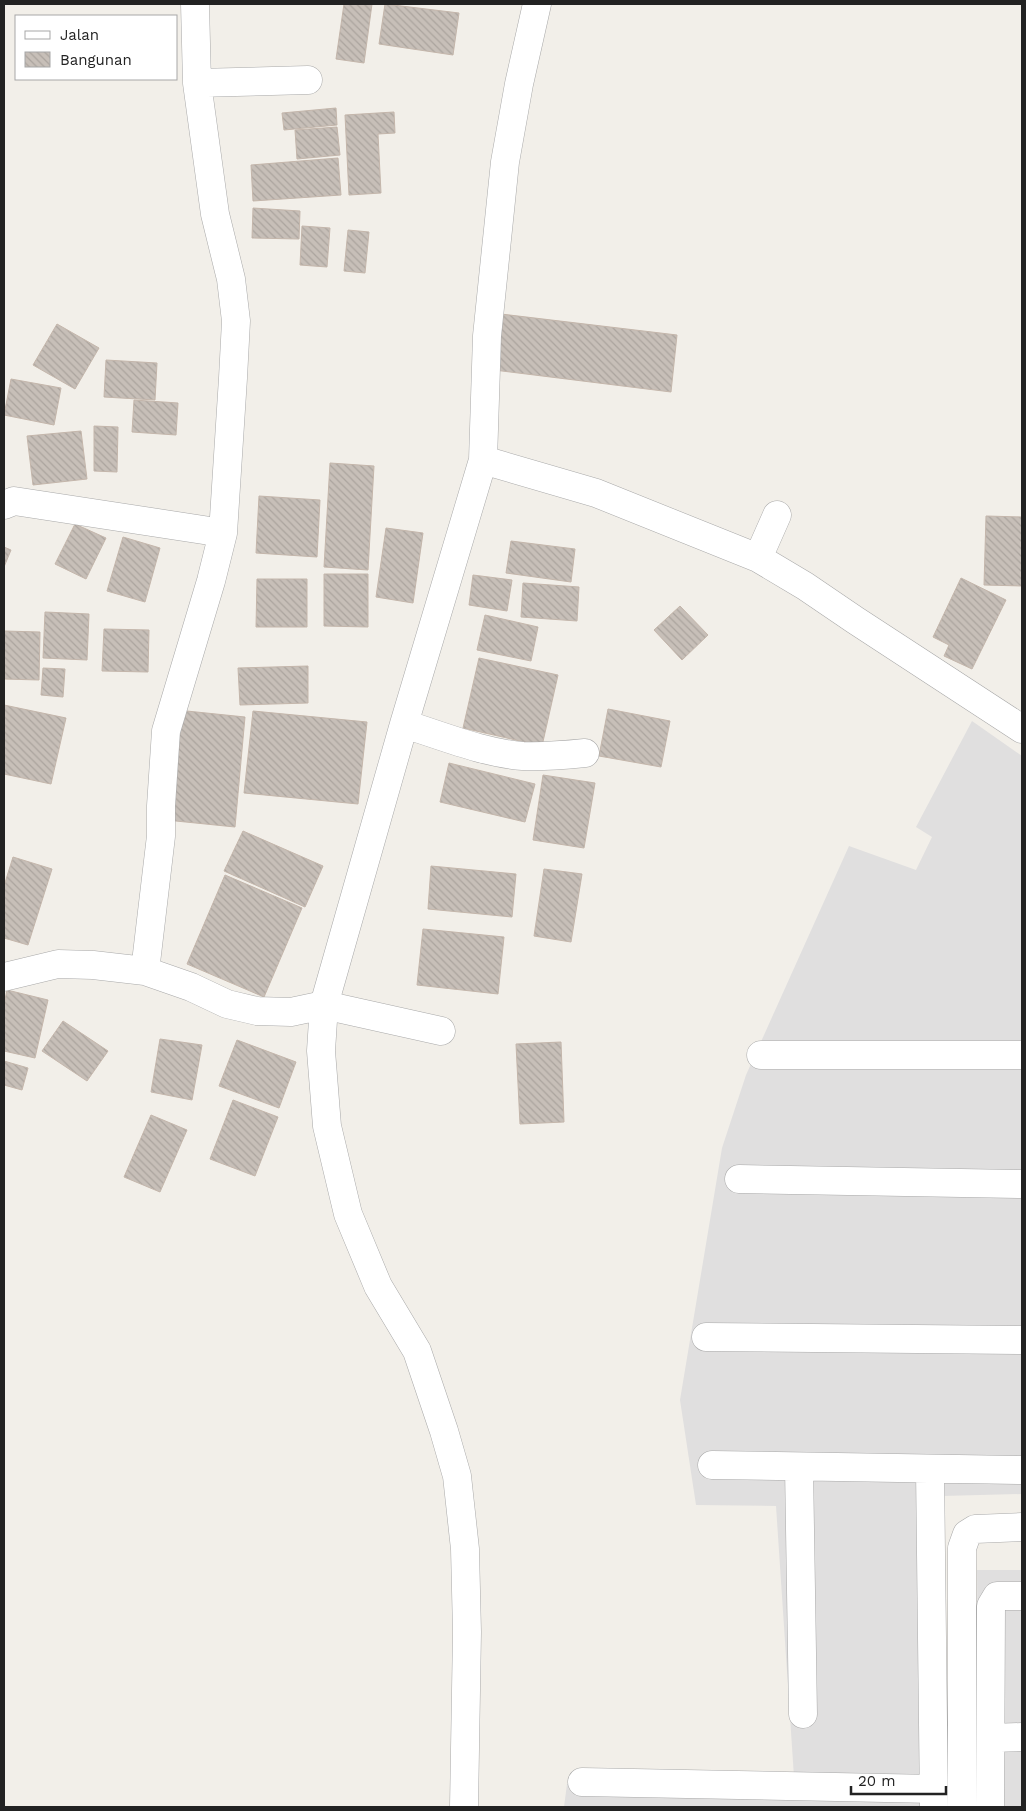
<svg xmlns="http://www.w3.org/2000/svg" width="1026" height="1811" viewBox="0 0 1026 1811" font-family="'Work Sans',sans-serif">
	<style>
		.residential { fill: #e0dfdf }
		.building { fill: url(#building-back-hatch); stroke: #c4b6ab }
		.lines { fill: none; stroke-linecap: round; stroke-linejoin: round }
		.minor-casing { stroke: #a9a9a9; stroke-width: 29 }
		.minor { stroke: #fff; stroke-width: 28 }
	</style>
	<defs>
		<pattern id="building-back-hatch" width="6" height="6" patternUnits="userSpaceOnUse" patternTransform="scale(1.25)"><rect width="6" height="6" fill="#c7bfb8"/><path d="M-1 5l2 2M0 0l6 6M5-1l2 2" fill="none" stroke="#aba49e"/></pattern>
	</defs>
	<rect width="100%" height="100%" fill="#f2efe9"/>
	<!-- residential -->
	<path class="residential" d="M972 721 1022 756V1494L942 1496 946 1807H564L567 1784 795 1792 776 1506 696 1505 680 1400 722 1148 746 1075 849 846 916 870 932 837 916 827Z
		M977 1570H1022V1807H979Z"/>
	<!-- building -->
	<path class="building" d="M344 4H372L364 63 336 59Z
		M385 4 459 13 453 55 379 44Z
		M336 108 337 125 284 130 282 113Z
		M394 112 395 133 378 134 381 193 349 195 345 115Z
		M337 127 340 155 297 159 295 130Z
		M338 158 341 195 253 201 251 165Z
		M253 208 300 211 299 239 252 238Z
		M302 226 330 228 327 267 300 265Z
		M348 230 369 232 365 273 344 271Z
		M501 314 677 335 671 392 494 370Z
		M57 324 99 348 75 389 33 365Z
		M106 360 157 363 155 400 104 397Z
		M11 379 61 388 54 425 4 415Z
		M134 400 178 403 176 435 132 432Z
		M94 426 118 427 117 472 94 471Z
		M81 431 87 479 33 485 27 436Z
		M330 463 374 466 368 570 324 567Z
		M259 496 320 500 317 557 256 553Z
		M986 516 1022 517V586L984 585Z
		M75 524 106 538 86 579 55 564Z
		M386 528 423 533 413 603 376 597Z
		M123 537 160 548 145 602 107 591Z
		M511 541 575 549 571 582 506 573Z
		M4 547 11 550 4 567Z
		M324 574H368V627L324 626Z
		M473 575 512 580 507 611 469 605Z
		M961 578 1006 600 972 669 944 656 949 645 933 637Z
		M257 579H307V627H256Z
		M523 583 579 587 577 621 521 617Z
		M680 606 708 635 682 660 654 630Z
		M45 612 89 614 87 660 43 658Z
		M485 615 538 627 531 661 477 650Z
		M104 629 149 630 148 672 102 671Z
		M4 631 40 632 39 680 4 679Z
		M479 658 558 675 542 746 463 728Z
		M308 666V703L240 705 238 668Z
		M43 668 65 669 63 697 41 695Z
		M4 705 66 718 51 784 4 774Z
		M608 709 670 721 661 767 599 756Z
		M177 710 245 717 235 827 166 820Z
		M253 711 367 722 358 804 244 793Z
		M449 763 535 784 525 822 440 802Z
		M543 775 595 783 584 848 533 840Z
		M243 831 323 866 305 907 224 871Z
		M13 857 52 869 28 945 4 938V886Z
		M431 866 516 874 512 917 428 909Z
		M544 869 582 874 571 942 534 936Z
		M225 875 302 908 264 997 187 964Z
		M423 929 504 937 498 994 417 985Z
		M7 990 48 1000 35 1058 4 1051V1004Z
		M63 1021 108 1051 87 1081 42 1051Z
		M160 1039 202 1045 192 1100 151 1092Z
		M237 1040 296 1062 279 1108 219 1086Z
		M561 1042 564 1122 520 1124 516 1044Z
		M4 1061 28 1068 22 1090 4 1085Z
		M233 1100 278 1117 255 1176 210 1159Z
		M151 1115 187 1130 160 1192 124 1177Z"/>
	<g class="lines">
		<defs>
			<path id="minor" d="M195 4 197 83 215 214 231 279 236 321 233 378 223 533 211 581 166 731 161 806V836L145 971 191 987 227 1004 257 1011 291 1012 324 1005 404 724 483 460 487 336 505 162 519 84 537 4
				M197 83 308 80
				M483 460 596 493 758 558 805 586 855 620 1022 729
				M4 505 14 501 223 533
				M758 558 777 515
				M404 724C443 736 483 753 523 756 544 757 565 755 585 753
				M4 977 58 964 93 965 145 971
				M441 1031 324 1005 321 1051 327 1126 348 1214 378 1286 417 1351 444 1431 457 1476 465 1549 467 1632 464 1807
				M761 1055H1022
				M739 1179 1022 1184
				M706 1337 1022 1340
				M712 1465 1022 1470
				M799 1467 803 1714
				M930 1469 934 1807
				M991 1738 1022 1737
				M582 1782 934 1789
				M962 1807V1548L967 1534 975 1529 1022 1527
				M990 1807 991 1606 997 1596H1022"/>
		</defs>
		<!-- minor casing -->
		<use href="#minor" class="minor-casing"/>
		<!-- minor -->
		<use href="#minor" class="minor"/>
	</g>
	<!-- border -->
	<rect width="1026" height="1811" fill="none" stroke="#222222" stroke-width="10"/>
	<!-- legend -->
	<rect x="15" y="15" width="162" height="65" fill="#ffffff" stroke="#a7a7a7"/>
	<rect x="25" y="31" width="25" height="8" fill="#ffffff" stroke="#a7a7a7"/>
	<text x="60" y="40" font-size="15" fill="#222222">Jalan</text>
	<rect x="25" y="52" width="25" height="15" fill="url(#building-back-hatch)" stroke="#a7a7a7"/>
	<text x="60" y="65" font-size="15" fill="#222222">Bangunan</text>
	<!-- scale -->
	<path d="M851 1786v8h95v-8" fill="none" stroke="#222222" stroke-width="2.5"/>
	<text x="858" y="1786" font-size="15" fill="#222222" stroke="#ffffff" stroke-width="4" paint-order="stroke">20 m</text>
</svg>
